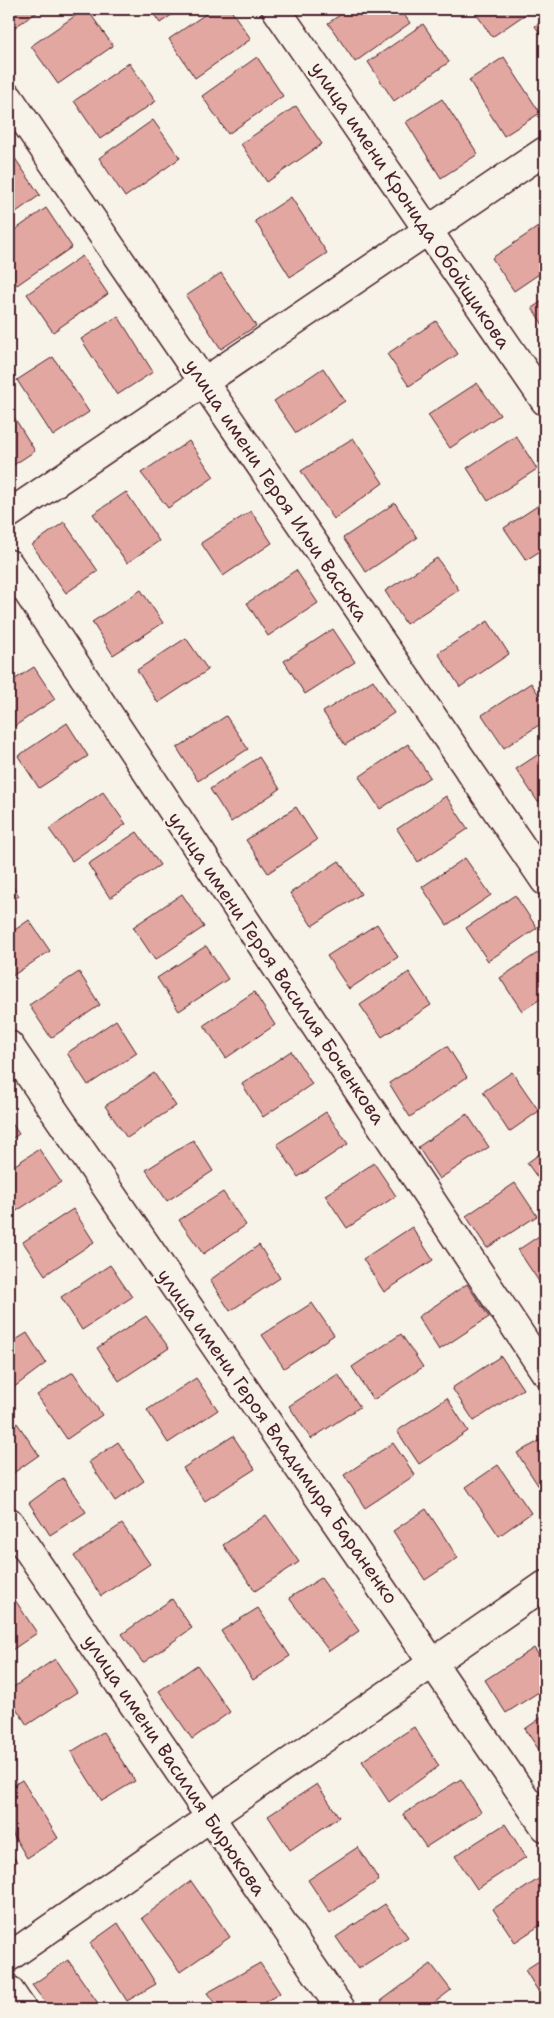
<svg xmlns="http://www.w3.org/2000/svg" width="554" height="2018" viewBox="0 0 554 2018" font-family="'Shantell Sans',sans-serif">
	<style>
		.building { fill: #e2a7a1; stroke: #4a1f2b }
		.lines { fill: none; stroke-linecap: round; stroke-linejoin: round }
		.minor-casing { stroke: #4a1f2b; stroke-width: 31 }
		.minor { stroke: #f7f3e8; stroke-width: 28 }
		.labels { text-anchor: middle; stroke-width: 5; stroke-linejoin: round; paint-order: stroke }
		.street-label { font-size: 19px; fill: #4a1f2b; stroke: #f7f3e8 }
	</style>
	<rect width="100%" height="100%" fill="#f7f3e8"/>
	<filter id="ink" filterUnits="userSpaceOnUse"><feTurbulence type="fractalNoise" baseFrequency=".02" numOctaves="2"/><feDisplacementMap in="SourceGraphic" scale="10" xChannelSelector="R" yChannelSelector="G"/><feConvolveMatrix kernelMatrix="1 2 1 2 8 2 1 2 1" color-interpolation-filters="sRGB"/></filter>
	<g filter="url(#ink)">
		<!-- building -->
		<path class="building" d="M9 9H42L12 29 9 24Z
			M85 9H87L113 46 58 84 31 46Z
			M150 9H180L160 23Z
			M213 9H230L251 39 195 78 169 39Z
			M349 9H400L410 23 355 62 328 23Z
			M473 9H533L492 37Z
			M545 19V41L535 26Z
			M423 24 449 62 394 101 368 62Z
			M257 57 283 96 228 134 202 96Z
			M504 57 540 113 504 136 469 80Z
			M129 63 156 101 100 139 74 101Z
			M442 99 478 154 441 178 406 122Z
			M296 106 322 144 267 182 241 144Z
			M153 120 180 158 125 197 99 158Z
			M14 157 40 195 9 217V160Z
			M291 197 327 253 290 277 255 221Z
			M46 208 72 247 17 285 9 273V234Z
			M541 225 545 231V270L514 291 492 258Z
			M82 256 108 294 53 332 27 294Z
			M221 273 256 326 221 349 186 296Z
			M545 299V328L532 308Z
			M118 316 153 372 117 395 81 339Z
			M436 321 458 354 409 386 387 354Z
			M53 357 89 412 53 436 17 380Z
			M323 368 345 401 296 433 274 401Z
			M477 383 500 415 450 448 428 415Z
			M9 409 35 451 9 468Z
			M516 436 537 469 488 501 467 468Z
			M353 438 383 483 334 519 301 471Z
			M189 441 214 477 168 508 141 473Z
			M126 492 159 541 127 563 93 514Z
			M545 501V548L526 560 504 528Z
			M395 503 417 538 366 572 343 538Z
			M251 511 272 543 223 576 201 543Z
			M64 522 98 571 66 593 32 545Z
			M437 558 459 590 406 624 385 591Z
			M296 570 318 603 268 636 247 603Z
			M141 590 163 623 113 655 92 622Z
			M488 621 509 654 460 687 438 653Z
			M333 629 355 662 305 694 284 661Z
			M186 638 208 670 158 703 137 670Z
			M34 667 55 699 9 730V683Z
			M373 680 394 713 345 745 323 712Z
			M531 683 545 704V721L504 748 482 715Z
			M226 716 248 749 198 781 177 748Z
			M67 723 88 756 39 788 18 756Z
			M408 744 430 777 380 809 359 777Z
			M545 750V797L538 802 516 769Z
			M259 757 280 789 231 822 210 789Z
			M103 792 126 824 72 861 49 829Z
			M446 796 468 829 418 862 397 829Z
			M296 807 317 840 268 873 246 840Z
			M137 832 160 865 110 898 88 864Z
			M465 858 491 895 447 925 422 887Z
			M339 861 361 894 312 926 290 893Z
			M9 880 19 896 9 903Z
			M182 894 204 927 155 960 133 927Z
			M515 895 537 928 488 961 466 928Z
			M29 920 50 951 9 978V934Z
			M377 924 398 957 349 989 327 956Z
			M206 946 228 979 179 1011 157 978Z
			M545 948V996L522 1011 500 978Z
			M79 972 100 1005 51 1038 29 1005Z
			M409 972 431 1005 382 1037 360 1005Z
			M254 992 275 1025 226 1058 204 1025Z
			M116 1020 137 1053 88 1085 67 1053Z
			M447 1046 467 1077 410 1117 389 1083Z
			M291 1051 312 1084 263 1117 242 1084Z
			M512 1072 539 1111 509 1132 483 1092Z
			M154 1073 176 1106 127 1138 105 1106Z
			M326 1112 348 1144 298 1177 277 1144Z
			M467 1114 489 1147 439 1179 418 1147Z
			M9 1119 19 1134 9 1141Z
			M193 1140 213 1171 167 1201 146 1170Z
			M39 1149 61 1182 12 1214 9 1209V1169Z
			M545 1150V1188L527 1163Z
			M374 1163 396 1196 347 1228 325 1195Z
			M515 1183 537 1216 487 1248 466 1216Z
			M223 1192 246 1225 203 1254 179 1220Z
			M73 1209 94 1242 45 1275 23 1242Z
			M412 1227 433 1260 384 1292 363 1259Z
			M545 1232V1280L540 1283 518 1250Z
			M259 1245 280 1278 230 1311 210 1280Z
			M110 1265 132 1297 82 1330 61 1297Z
			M467 1284 489 1317 439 1350 418 1317Z
			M312 1303 334 1335 284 1368 262 1335Z
			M146 1316 169 1348 119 1381 97 1348Z
			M27 1333 46 1363 9 1391V1344Z
			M401 1334 423 1367 373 1400 352 1367Z
			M501 1356 523 1389 474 1421 452 1388Z
			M73 1372 102 1415 67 1439 37 1395Z
			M338 1374 360 1407 311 1439 289 1406Z
			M196 1378 218 1410 168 1443 147 1410Z
			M447 1398 468 1431 419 1464 397 1431Z
			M17 1423 39 1455 12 1474 9 1469V1429Z
			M233 1436 255 1469 205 1501 183 1468Z
			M545 1438V1496L517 1453Z
			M118 1442 144 1481 115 1501 89 1462Z
			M393 1443 415 1475 365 1508 344 1475Z
			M498 1465 531 1513 499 1536 466 1487Z
			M63 1478 86 1512 50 1535 29 1503Z
			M426 1509 458 1558 425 1580 393 1531Z
			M266 1515 299 1562 255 1591 223 1545Z
			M122 1524 150 1564 101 1596 74 1556Z
			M321 1578 359 1631 329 1651 289 1598Z
			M172 1599 192 1628 143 1663 122 1634Z
			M15 1600 37 1633 9 1652V1605Z
			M258 1608 290 1656 253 1680 221 1631Z
			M534 1648 545 1665V1688L506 1713 485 1680Z
			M55 1659 77 1692 27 1725 9 1697V1690Z
			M197 1665 230 1712 192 1739 159 1691Z
			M545 1715V1759L525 1729Z
			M414 1727 439 1766 389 1802 362 1761Z
			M103 1732 135 1781 102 1801 71 1752Z
			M461 1779 481 1812 426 1847 403 1814Z
			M22 1780 58 1838 27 1858 9 1828V1788Z
			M317 1784 339 1817 290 1850 268 1816Z
			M505 1824 526 1857 477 1889 455 1856Z
			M358 1847 379 1880 330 1913 308 1880Z
			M9 1850 17 1862 9 1868Z
			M543 1876 545 1880V1922L515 1942 493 1909Z
			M191 1881 230 1937 180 1972 142 1918Z
			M385 1904 408 1937 358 1969 336 1937Z
			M118 1923 156 1984 127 2001 90 1943Z
			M545 1957V2002L525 1970Z
			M68 1960 102 2009H50L32 1985Z
			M260 1963 280 1993 255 2009H219L207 1993Z
			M431 1964 451 1990 426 2009H387L381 2001Z"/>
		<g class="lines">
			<defs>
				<path id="minor" d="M276 9 545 401
					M9 98 545 881
					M9 514 545 151
					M9 564 545 1372
					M9 1045 545 1827
					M9 1522 341 2009
					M9 1957 545 1585
					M9 1990 22 2009"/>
			</defs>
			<!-- minor casing -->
			<use href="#minor" class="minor-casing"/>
			<!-- minor -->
			<use href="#minor" class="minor"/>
		</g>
	</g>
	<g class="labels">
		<!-- street labels -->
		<g class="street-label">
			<text transform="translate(411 205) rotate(56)" y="7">улица имени Кронида Обойщикова</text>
			<text transform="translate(277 490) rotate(56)" y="7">улица имени Героя Ильи Васюка</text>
			<text transform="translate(277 968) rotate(56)" y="7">улица имени Героя Василия Боченкова</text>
			<text transform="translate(278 1436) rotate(55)" y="7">улица имени Героя Владимира Бараненко</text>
			<text transform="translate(175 1765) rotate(56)" y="7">улица имени Василия Бирюкова</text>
		</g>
	</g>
	<!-- margin -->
	<rect width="554" height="2018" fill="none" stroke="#f7f3e8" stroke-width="30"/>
	<rect x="15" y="15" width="524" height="1988" fill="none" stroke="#4a1f2b" stroke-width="2" filter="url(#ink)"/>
</svg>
